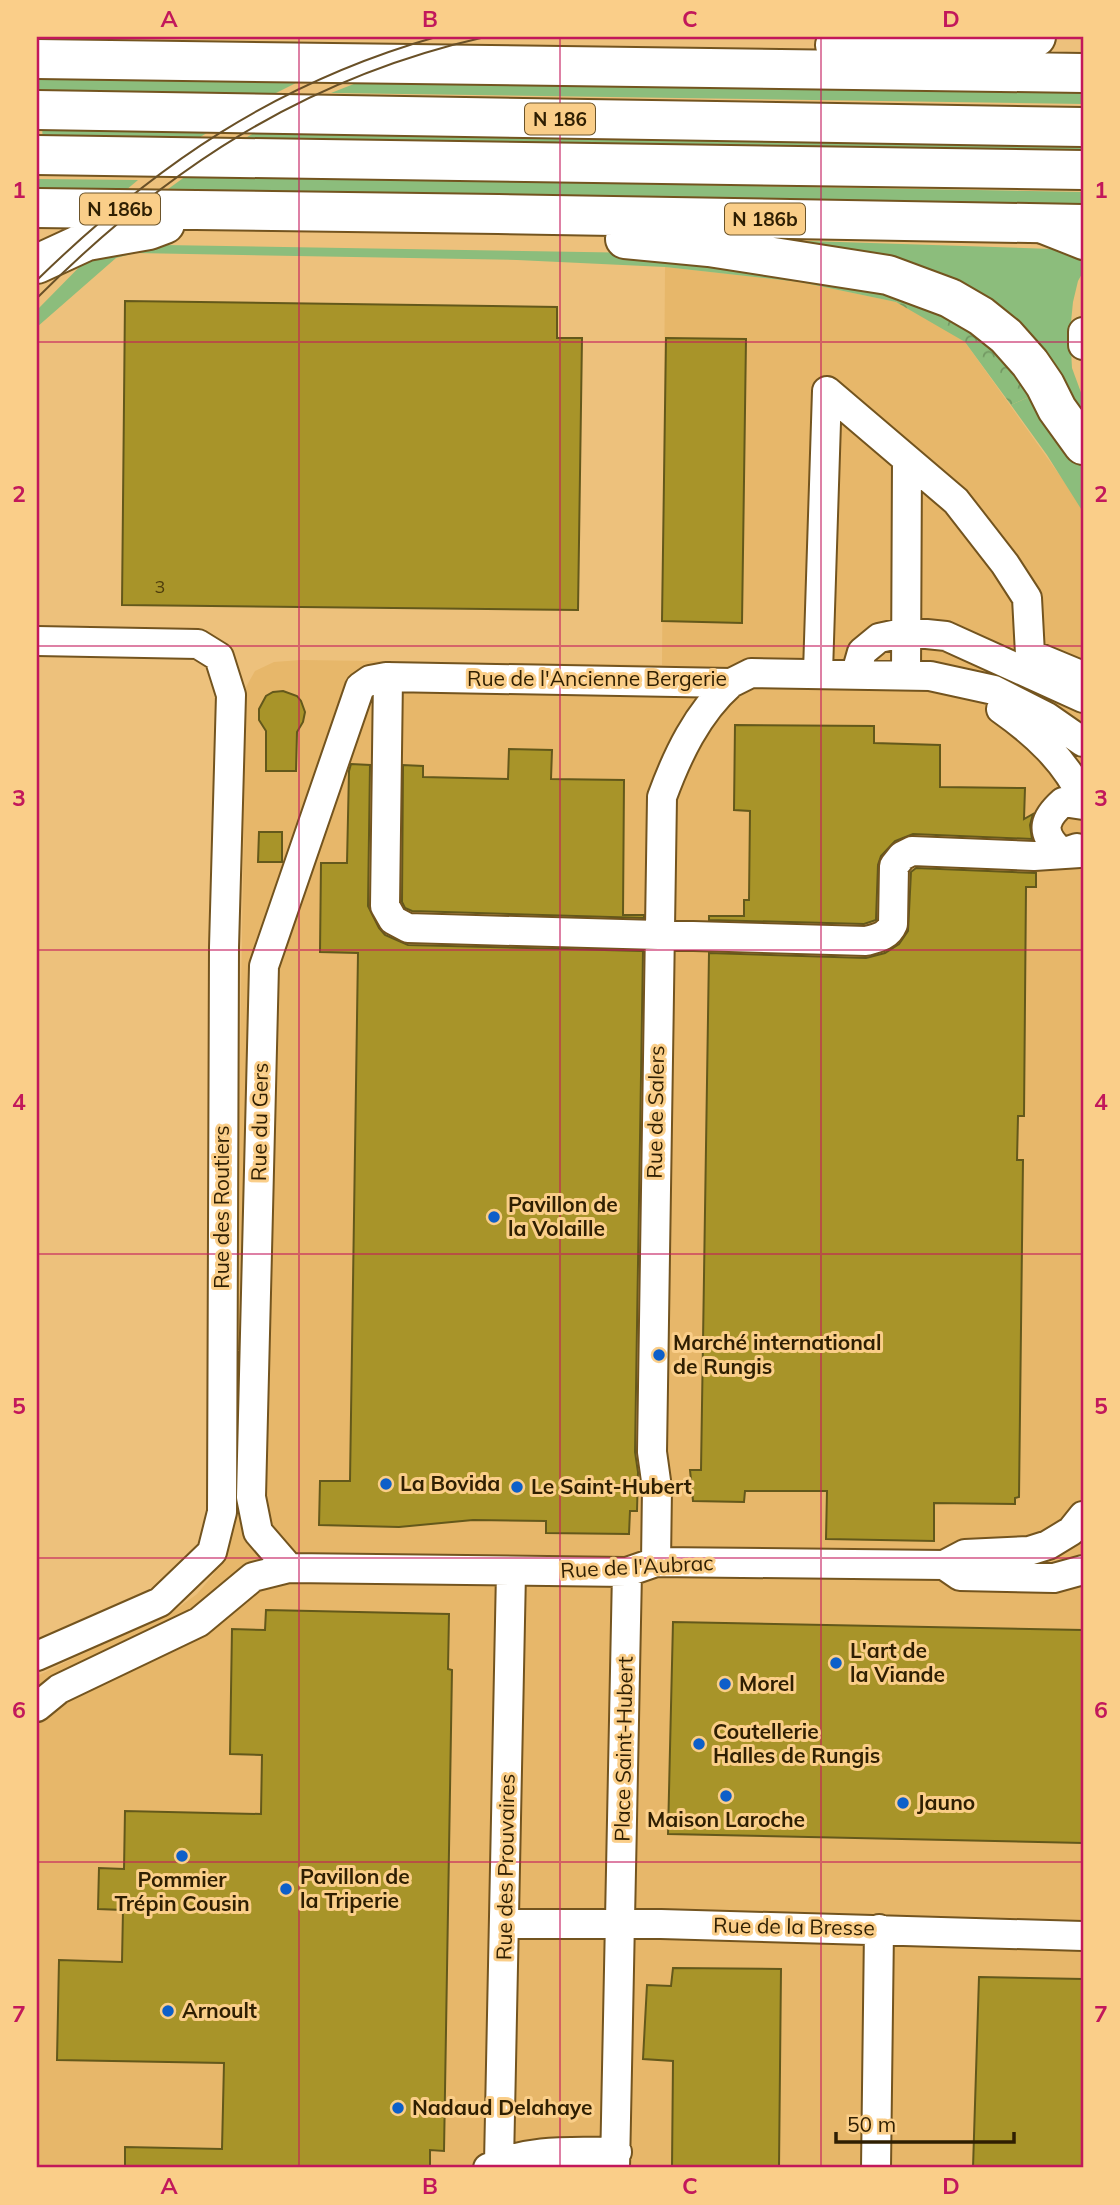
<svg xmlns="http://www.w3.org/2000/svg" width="1120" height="2205" viewBox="0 0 1120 2205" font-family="Mulish,sans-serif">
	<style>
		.built { fill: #e7b76a }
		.grass { fill: #8cbd7c }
		.forest { fill: url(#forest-crowns) }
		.building { fill: #a89429; stroke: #63581b; stroke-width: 2 }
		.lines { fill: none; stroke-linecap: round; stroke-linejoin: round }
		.minor-casing { stroke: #73541f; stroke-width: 32 }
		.highway-casing { stroke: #73541f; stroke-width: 42 }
		.minor { stroke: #fff; stroke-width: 28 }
		.highway { stroke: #fff; stroke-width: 38 }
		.tram { stroke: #695027; stroke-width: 2 }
		.grid { fill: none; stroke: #c2185b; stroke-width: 2; stroke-opacity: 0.55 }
		.poi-dot { fill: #0d5fc9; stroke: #face89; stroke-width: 2.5 }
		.labels { text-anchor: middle; stroke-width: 6; stroke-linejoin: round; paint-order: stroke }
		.number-label { font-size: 18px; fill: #4d3c0c }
		.shield { fill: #face89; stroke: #6c542a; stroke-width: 2 }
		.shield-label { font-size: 19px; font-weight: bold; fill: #2f1f02 }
		.street-label { font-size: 21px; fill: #2f1f02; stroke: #face89 }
		.poi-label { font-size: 21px; font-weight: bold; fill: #2f1f02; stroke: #face89; text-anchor: start }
		.neatline { fill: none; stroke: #c2185b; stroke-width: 2.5 }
		.grid-label { font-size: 23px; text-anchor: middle; font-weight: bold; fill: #c2185b }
	</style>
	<defs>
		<pattern id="forest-crowns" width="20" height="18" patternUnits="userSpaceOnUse" patternTransform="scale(1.75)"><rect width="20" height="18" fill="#8cbd7c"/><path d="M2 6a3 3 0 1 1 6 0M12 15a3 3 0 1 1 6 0" fill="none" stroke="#739963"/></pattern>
	</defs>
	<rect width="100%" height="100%" fill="#edc17c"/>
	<!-- built -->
	<path class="built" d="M665 267 800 282 896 302 906 305 965 342 1083 508V2168H37V1676L178 1608 197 1594 213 1575 224 1554 233 1493 246 687 255 671 274 662 301 660 662 665Z"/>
	<!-- grass -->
	<path class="grass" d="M37 74 304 79 264 99 37 94Z
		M369 78 1083 88V104L331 93Z
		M42 127 210 131 189 144 43 142Z
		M258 131 1083 141V156L231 146Z
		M186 176 1083 192V206L164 192Z
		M37 179 138 180 119 196 37 195Z
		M749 239 1083 250V272L1078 281 1073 302 1070 332 1072 368 1083 398V422L992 311Z
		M102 244 644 253 902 294 896 302 800 282 665 267 517 260 135 253 116 258 37 327V310Z
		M1031 396 1083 469V512L1047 455 1011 405Z"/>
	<!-- forest -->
	<path class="forest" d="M902 294 953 317 997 354 1031 396 1011 405 965 342 896 302Z"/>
	<!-- building -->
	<path class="building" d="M125 301 557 307V338H582L578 610 122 605Z
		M666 338 746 339 742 623 662 621Z
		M283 691 297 696 301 701 305 712 303 722 297 732 296 771H266V731L259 720V709L266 696 273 692Z
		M735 725 874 726V743L940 745V787L1025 788 1024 819 1033 814 1030 825 1032 839 913 834 895 841 881 856 878 865 876 920 864 924 709 920V916H744V900H749L750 811 734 810Z
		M509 749 552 750 551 779 624 780 623 915H644V918L412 911 405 908 402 902 403 765 423 766V777L508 779Z
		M351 764 370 765 368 906 379 928 385 935 408 945 643 951 635 1452 638 1472 637 1511H630L629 1534 546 1533V1521L473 1520 399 1527 319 1525 320 1481H350L358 953 320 952 321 863H347L349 771Z
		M259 832H282V862H258Z
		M916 868 1036 873V887H1026L1024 1116H1018L1017 1160H1023L1019 1497 1015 1498V1504L934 1503V1541L826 1539 827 1491H745L744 1502 693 1501 690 1470H701L709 953 866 958 885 953 899 944 908 931 911 872Z
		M266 1610 449 1614 448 1669 452 1670 444 2151 430 2150V2168H125V2147L222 2149 224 2063 57 2060 59 1960 122 1962 123 1910 98 1909 99 1868 124 1869 125 1811 261 1814 262 1755 230 1754 232 1629 265 1630Z
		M673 1622 1083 1630V1843L668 1834Z
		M673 1968 781 1969 779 2168H672L673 2061 643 2059 647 1985 671 1986Z
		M979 1977 1083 1979V2168H973Z"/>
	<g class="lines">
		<defs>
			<path id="minor" d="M1040 228 1083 245
				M1083 332V345
				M37 641 198 644 219 657 231 695 224 947 222 1512 212 1552 160 1602 37 1656
				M818 672 827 391 956 501 1005 564 1027 598 1030 654 1083 676
				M856 673 862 652 879 638 907 632 946 636 1083 698
				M906 675 907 460
				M388 677 385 906 393 920 408 928 866 941C878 938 888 936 893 924L894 866 902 856 912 851 1034 856 1080 853 1083 850
				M1001 709C1035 733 1066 761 1083 799
				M1077 848 1068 851 1059 850C1039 831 1045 818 1063 802L1083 805
				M1083 1516 1071 1531 1048 1545 1029 1551 965 1554 944 1565 960 1576 1054 1578 1083 1570
				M656 1562 657 1488 652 1452 662 797C677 756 697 713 731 683
				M289 1568 258 1532 251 1497 264 966 360 687 370 680 386 677 731 683 751 673 930 676 994 690 1047 717 1083 742
				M37 1707 59 1689 199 1622 253 1577 289 1568 627 1572 656 1562 944 1565
				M504 1924H661L1083 1936
				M488 2168C529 2148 572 2152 617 2152
				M503 2168 499 2163 511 1572
				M615 2168 627 1572
				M876 2168 879 1929"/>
			<path id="highway" d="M835 45 1036 37
				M37 59 1083 73
				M37 110 1083 127
				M37 155 1083 170
				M37 208 498 214 1083 224
				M625 239 709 247 888 275 950 298 981 316 1006 336 1030 363 1045 385 1057 409 1083 445
				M37 264 87 241 149 230 165 224"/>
		</defs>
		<!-- minor casing -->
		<use href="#minor" class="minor-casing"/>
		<!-- highway casing -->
		<use href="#highway" class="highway-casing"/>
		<!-- minor -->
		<use href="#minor" class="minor"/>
		<!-- highway -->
		<use href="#highway" class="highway"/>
		<!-- tram -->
		<path class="tram" d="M37 280C155 165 275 83 436 37
			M37 298C167 168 304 78 485 37"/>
	</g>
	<!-- grid -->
	<path class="grid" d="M299 37V2168M560 37V2168M821 37V2168M37 342H1083M37 646H1083M37 950H1083M37 1254H1083M37 1558H1083M37 1862H1083"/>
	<!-- markers -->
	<g class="poi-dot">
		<circle cx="494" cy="1217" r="7"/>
		<circle cx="659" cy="1355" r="7"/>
		<circle cx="386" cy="1484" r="7"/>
		<circle cx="517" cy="1487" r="7"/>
		<circle cx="836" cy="1663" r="7"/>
		<circle cx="725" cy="1684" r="7"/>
		<circle cx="699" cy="1744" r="7"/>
		<circle cx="726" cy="1796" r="7"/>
		<circle cx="903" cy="1803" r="7"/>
		<circle cx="182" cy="1856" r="7"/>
		<circle cx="286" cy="1889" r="7"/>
		<circle cx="168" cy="2011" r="7"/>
		<circle cx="398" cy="2108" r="7"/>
	</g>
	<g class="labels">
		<!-- number labels -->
		<g class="number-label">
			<text x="160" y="593">3</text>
		</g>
		<!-- shield labels -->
		<g class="shield">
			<rect x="525" y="103.5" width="70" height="31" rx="5"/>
			<rect x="80" y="193.5" width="80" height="31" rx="5"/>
			<rect x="725" y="203.5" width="80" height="31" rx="5"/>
		</g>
		<g class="shield-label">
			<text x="560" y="126">N 186</text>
			<text x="120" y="216">N 186b</text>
			<text x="765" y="226">N 186b</text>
		</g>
		<!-- street labels -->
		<g class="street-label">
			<text x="597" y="686">Rue de l'Ancienne Bergerie</text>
			<text transform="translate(656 1112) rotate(-89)" y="7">Rue de Salers</text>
			<text transform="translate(260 1122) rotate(-89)" y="7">Rue du Gers</text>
			<text transform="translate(222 1207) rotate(-90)" y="7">Rue des Routiers</text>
			<text transform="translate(637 1567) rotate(-3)" y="7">Rue de l'Aubrac</text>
			<text transform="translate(624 1749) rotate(-89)" y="7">Place Saint-Hubert</text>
			<text transform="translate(506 1867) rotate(-89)" y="7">Rue des Prouvaires</text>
			<text transform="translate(794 1927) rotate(1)" y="7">Rue de la Bresse</text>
		</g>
		<!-- poi labels -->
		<g class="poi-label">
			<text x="508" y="1212">Pavillon de<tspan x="508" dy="24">la Volaille</tspan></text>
			<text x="673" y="1350">Marché international<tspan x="673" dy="24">de Rungis</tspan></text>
			<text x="400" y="1491">La Bovida</text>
			<text x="531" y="1494">Le Saint-Hubert</text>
			<text x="850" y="1658">L'art de<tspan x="850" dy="24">la Viande</tspan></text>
			<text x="739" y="1691">Morel</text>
			<text x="713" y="1739">Coutellerie<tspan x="713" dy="24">Halles de Rungis</tspan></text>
			<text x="917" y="1810">Jauno</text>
			<text x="726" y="1827" text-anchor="middle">Maison Laroche</text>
			<text x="300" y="1884">Pavillon de<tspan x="300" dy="24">la Triperie</tspan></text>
			<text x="182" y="1887" text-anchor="middle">Pommier<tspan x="182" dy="24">Trépin Cousin</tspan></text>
			<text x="182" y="2018">Arnoult</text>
			<text x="412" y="2115">Nadaud Delahaye</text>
		</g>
	</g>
	<!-- border -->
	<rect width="1120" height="2205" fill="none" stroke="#face89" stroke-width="77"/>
	<!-- scale -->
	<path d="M836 2132v10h178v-10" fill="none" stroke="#2f1f02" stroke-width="3.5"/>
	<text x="847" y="2132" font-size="21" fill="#2f1f02" stroke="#face89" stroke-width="5" paint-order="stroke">50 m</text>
	<rect x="38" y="38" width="1044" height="2128" class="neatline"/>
	<g class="grid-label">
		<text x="169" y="27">A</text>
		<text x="430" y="27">B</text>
		<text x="690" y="27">C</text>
		<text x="951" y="27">D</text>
		<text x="19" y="198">1</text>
		<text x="1101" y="198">1</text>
		<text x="19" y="502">2</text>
		<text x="1101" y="502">2</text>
		<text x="19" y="806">3</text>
		<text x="1101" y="806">3</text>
		<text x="19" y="1110">4</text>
		<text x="1101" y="1110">4</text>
		<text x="19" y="1414">5</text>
		<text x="1101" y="1414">5</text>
		<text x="19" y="1718">6</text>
		<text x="1101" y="1718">6</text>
		<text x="19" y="2022">7</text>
		<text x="1101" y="2022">7</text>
		<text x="169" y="2194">A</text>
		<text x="430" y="2194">B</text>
		<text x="690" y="2194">C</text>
		<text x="951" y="2194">D</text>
	</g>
</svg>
